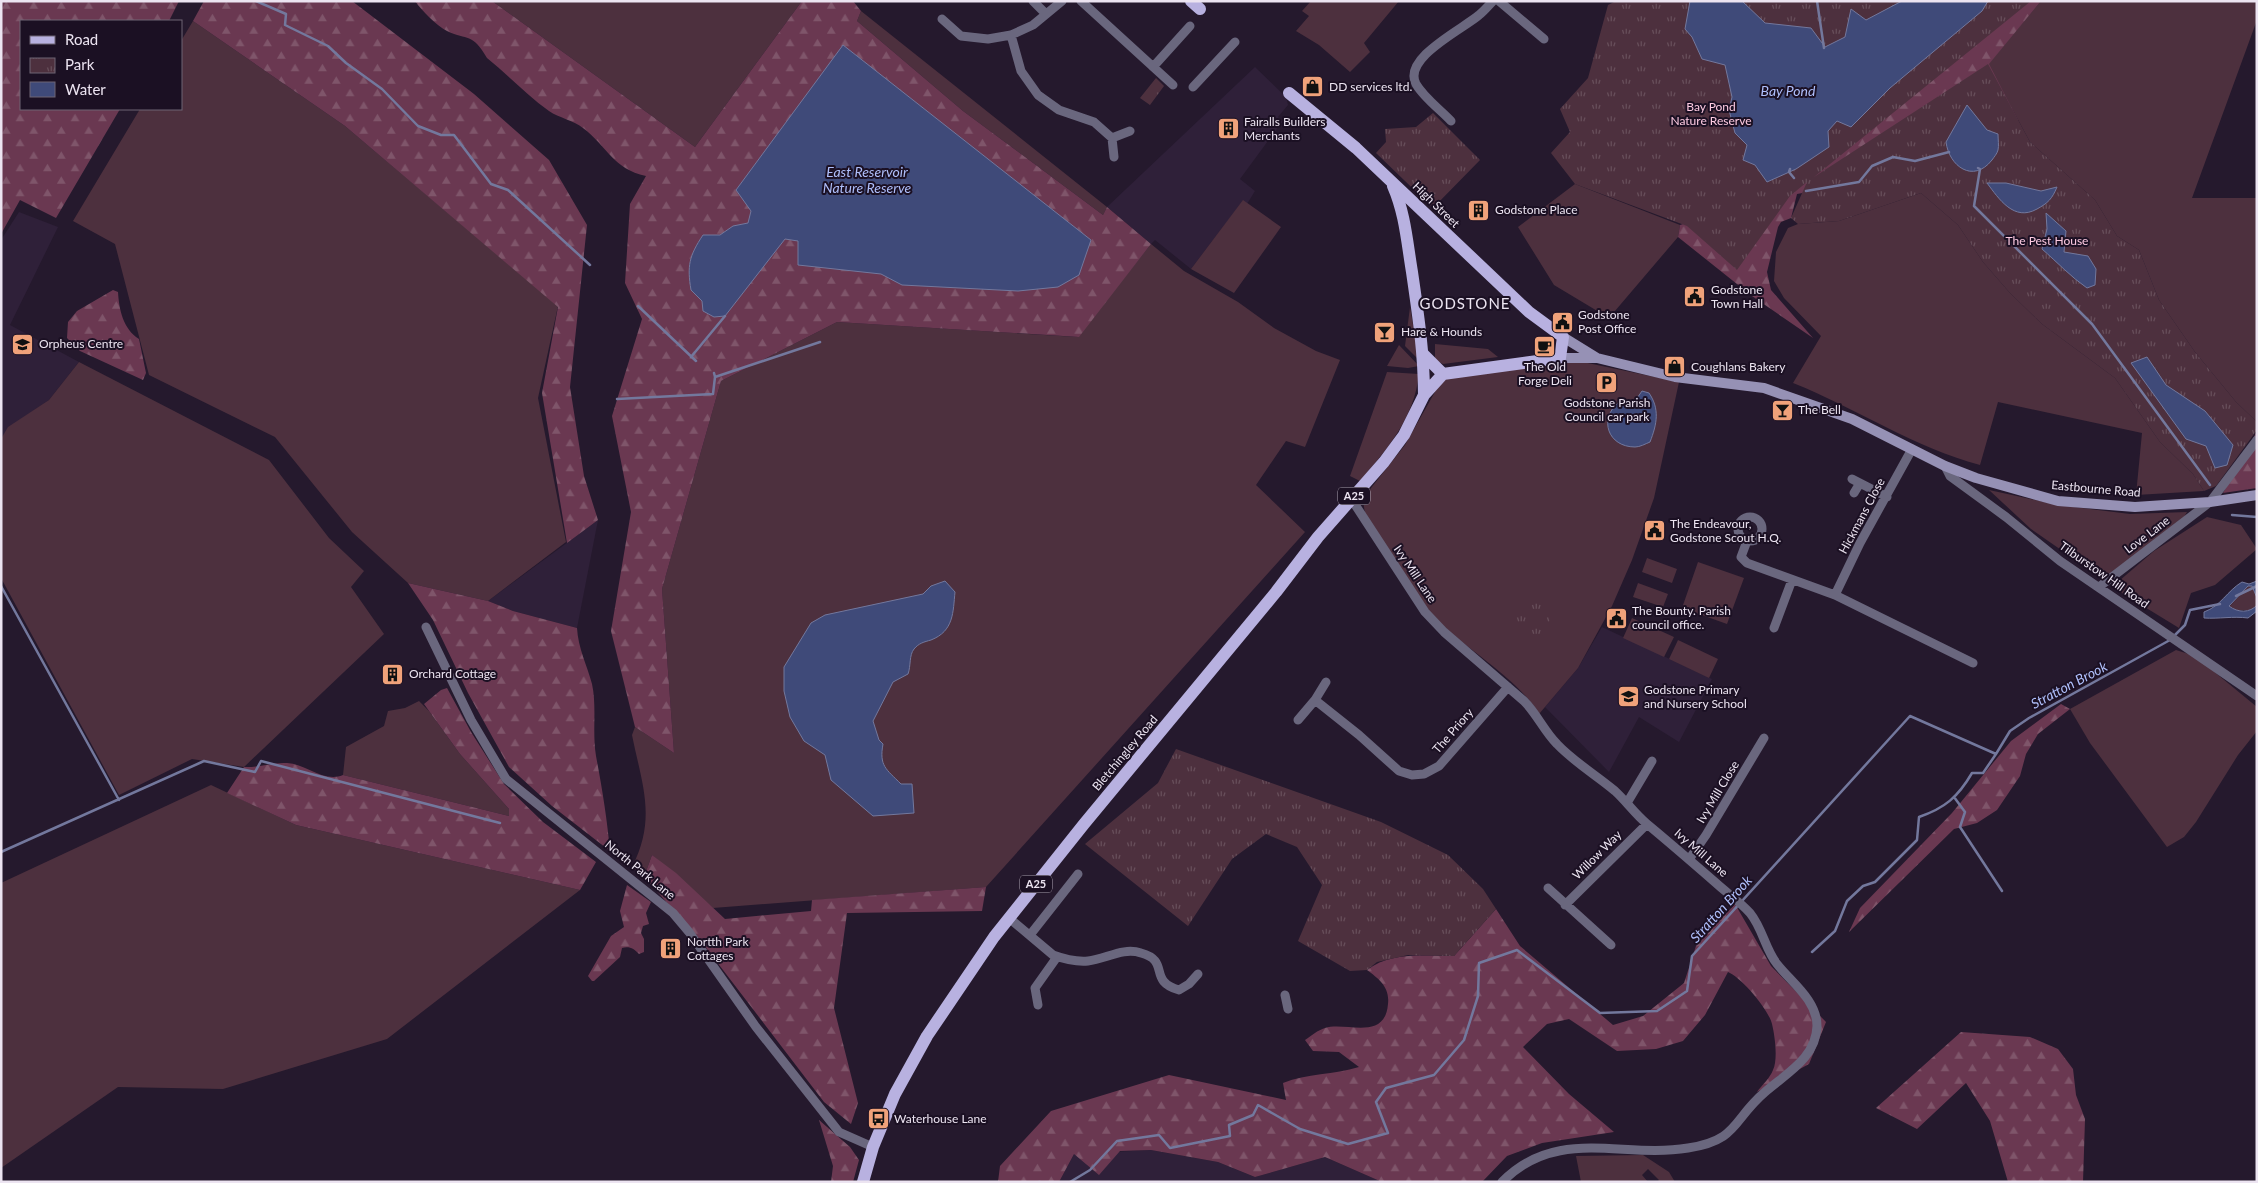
<svg xmlns="http://www.w3.org/2000/svg" width="2258" height="1183" viewBox="0 0 2258 1183" font-family="Lato,sans-serif">
	<style>
		.built { fill: #2f2039 }
		.green { fill: #4d303e }
		.forest { fill: url(#forest-firs) }
		.park { fill: url(#park-tufts) }
		.water { fill: #3f4a79; stroke: #73789d }
		.lines { fill: none; stroke-linecap: round; stroke-linejoin: round }
		.stream { stroke: #73789d; stroke-width: 2.5 }
		.minor { stroke: #6a677e; stroke-width: 9 }
		.secondary { stroke: #9691b5; stroke-width: 10 }
		.primary { stroke: #b8b1e0; stroke-width: 12 }
		.labels { text-anchor: middle; stroke-width: 4; stroke-linejoin: round; paint-order: stroke }
		.shield { fill: #1b1023; stroke: #ada4b3; stroke-width: 1 }
		.shield-label { font-size: 11px; font-weight: bold; fill: #ece4f1 }
		.poi-label { font-size: 12px; fill: #ece4f1; stroke: #1b1023; text-anchor: start }
		.park-label { font-size: 12px; fill: #fdcae1; stroke: #1b1023 }
		.street-label { font-size: 12px; fill: #ece4f1; stroke: #1b1023 }
		.water-label { font-size: 14px; font-style: italic; fill: #afbffb; stroke: #1b1023 }
		.quarter-label { font-size: 15px; letter-spacing: 1px; fill: #ece4f1; stroke: #1b1023 }
	</style>
	<defs>
		<pattern id="forest-firs" width="22" height="20" patternUnits="userSpaceOnUse" patternTransform="scale(1.25)"><rect width="22" height="20" fill="#6a3851"/><path d="M5 1l3.5 6h-7zM16 11l3.5 6h-7z" fill="#7f556a"/></pattern>
		<pattern id="park-tufts" width="24" height="20" patternUnits="userSpaceOnUse" patternTransform="scale(1.25)"><rect width="24" height="20" fill="#4d303e"/><path d="M3 7l-1-3M5 7V3M7 7l1-3M15 17l-1-3M17 17v-4M19 17l1-3" fill="none" stroke="#674e5a"/></pattern>
	</defs>
	<rect width="100%" height="100%" fill="#25192d"/>
	<!-- built -->
	<path class="built" d="M1255 67 1286 97 1288 105 1278 117 1282 122 1240 179 1255 191 1247 204 1243 201 1191 269 1155 240 1151 244 1107 207Z
		M19 212 58 227 10 325 79 362 49 400 11 426 1 440V240Z
		M598 520 577 628 513 611 488 601Z
		M1602 627 1712 679 1679 742 1639 717 1609 772 1545 707 1578 668Z
		M1151 1150 1218 1162 1255 1177 1325 1157 1382 1182H1059L1074 1154Z"/>
	<!-- green -->
	<path class="green" d="M492 1H802L695 147Z
		M1311 1H1399L1364 43 1370 52 1350 72 1319 45 1296 31 1309 16 1302 11Z
		M2041 1H2257V20L2192 198H2257V422L2236 402 2195 352 2159 300 2139 250 2117 236 2095 200 2030 142 1988 64Z
		M861 11 1107 207 1103 215 963 111 857 21Z
		M193 21 345 126 558 306 538 398 566 542 488 601 408 583 352 532 275 437 149 375 115 244 73 221 140 109H181V41Z
		M1575 184 1680 225 1678 237 1609 318 1554 285 1518 227Z
		M1921 193 1958 225 1983 262 2010 293 2042 324 2115 378 2160 442 2193 474 2204 491 2136 495 2142 433 1998 402 1980 465C1915 448 1856 408 1793 383L1821 336 1784 298 1774 281 1776 252 1788 228 1798 224 1839 221Z
		M1243 200 1281 227 1234 293 1191 269Z
		M1151 244 1184 271 1238 302 1274 328 1316 351 1340 360 1305 447 1286 441 1256 485 1305 532 986 887 713 908 652 855 644 877 632 867C657 818 642 785 632 735L635 727 674 753 662 589 721 381 837 322 1077 337Z
		M1410 307 1419 360 1405 346Z
		M1435 344 1488 349 1498 357 1443 364 1435 360Z
		M1399 345 1419 366 1408 368 1387 366Z
		M1578 361 1679 382 1654 498 1632 560 1612 606 1578 668 1539 714C1518 678 1465 649 1435 618 1406 589 1387 548 1365 513L1363 501 1371 488 1405 445 1440 383 1450 377Z
		M79 362 269 460 329 538 364 571 351 587 384 634 244 767 192 759 119 795 1 578V439L8 427 49 400Z
		M1387 372 1419 374C1414 418 1388 448 1360 481L1350 476Z
		M1989 490 2058 505 2130 514 2187 512 2183 519 2103 579 2031 529Z
		M2207 517 2241 525 2257 549 2215 585 2191 593 2179 628 2112 587 2154 551Z
		M1647 558 1677 569 1672 583 1642 572Z
		M1698 562 1744 578 1727 624 1682 608Z
		M1638 583 1668 594 1663 607 1633 597Z
		M2248 586H2252L2257 598V605L2253 610H2235L2229 607Z
		M1632 618 1674 637 1664 657 1623 638Z
		M1678 640 1718 659 1709 678 1669 659Z
		M2176 650 2195 656 2257 707V731L2238 755 2196 822 2184 837 2167 847 2090 743 2070 709Z
		M419 701 429 711 460 754 509 809V816L343 775 346 747 384 726 388 711 405 708Z
		M211 785 296 825 580 890 387 1039 223 1089 118 1087 1 1168V883Z
		M1643 1155 1669 1172 1675 1182H1657L1659 1180 1648 1169 1642 1175 1648 1182H1581L1576 1156Z"/>
	<!-- forest -->
	<path class="forest" d="M1 1H179L169 21H21V109H120L56 218 20 200 1 234Z
		M204 1H352L474 94 549 160 587 225 570 387 584 476 598 520 567 543 542 393 558 307 345 126 193 21Z
		M415 1H492L695 147 802 1H853L861 11 857 21 963 111 1103 215 1107 207 1151 244 1079 337 837 322 721 381 662 589 674 753 635 727 611 631 631 512 612 416 642 319 625 283 630 204 646 176C613 169 608 147 583 128 573 120 559 118 549 111 527 95 508 75 487 58 472 32 468 41 447 31 436 25 422 11 415 1Z
		M1988 1H2041L1989 64 2018 120 1879 179 1797 194 1791 218 1781 222 1778 227 1767 272 1771 290 1813 338 1752 296 1678 237 1680 225 1696 220Z
		M113 290 118 292C119 309 123 329 139 339L146 373 143 380 80 351 67 338 68 322 77 311Z
		M2257 431V488L2223 493Z
		M408 583 488 601 513 611 577 628C578 648 587 665 592 684 597 707 592 732 596 756 602 788 607 818 610 851L552 806 509 767 468 693 433 620Z
		M447 688 471 732 504 784 543 822 596 862 580 890 296 825 227 793 244 767C258 768 273 762 287 763 306 764 324 783 343 775L509 816V809L460 754 424 704 441 690Z
		M2061 704 2070 709 2038 734 2026 754 2020 776 1997 810 1977 823 1954 829 1849 932 1860 908 1952 813 2011 741Z
		M652 855 676 873 725 919 811 911 812 900 986 887 982 911 847 913 834 1008 858 1103 851 1124 824 1102 697 936 644 877Z
		M627 885 651 902 646 913 649 924 643 926 641 933 644 939V952L639 954C634 949 630 946 622 948L620 957 594 981H592L588 976 611 936 624 927 620 911Z
		M1735 904 1771 966 1826 1022 1809 1064 1757 1092C1762 1085 1770 1078 1773 1070 1778 1060 1775 1036 1772 1024 1769 1010 1742 978 1728 972L1705 1015 1683 1041 1656 1049 1617 1051 1569 1019 1547 1024 1523 1047 1569 1094 1614 1132 1542 1143 1507 1156 1482 1182H1382L1325 1157 1255 1177 1218 1162 1151 1150 1120 1151 1099 1175 1074 1154 1059 1182H998L1000 1166 1051 1111 1169 1075 1286 1100 1283 1083C1307 1073 1334 1075 1359 1067L1339 1052 1313 1051 1305 1040C1311 1036 1318 1030 1325 1028 1345 1021 1385 1042 1388 1004 1390 987 1379 979 1367 970 1391 951 1426 956 1454 956L1496 909 1520 946 1613 1025 1643 1016 1684 983 1696 946Z
		M1961 1032 2030 1037 2058 1049 2073 1069 2076 1095 2085 1119 2083 1182H2008L1990 1121 1966 1083 1917 1129 1876 1108Z
		M819 1120 850 1147 859 1160 853 1182H831L833 1166Z"/>
	<!-- park -->
	<path class="park" d="M1616 1H2031L1814 177 1988 64 2030 142 2095 200 2117 236 2139 250 2159 300 2195 352 2236 402 2257 422V430L2216 486 2204 491 2193 474 2160 442 2115 378 2042 324 2010 293 1983 262 1958 225 1921 193 1839 221 1798 224 1791 218 1807 182 1790 196 1737 270 1687 226 1575 184 1551 153 1570 132 1560 109 1588 78 1608 5Z
		M1156 78 1164 86 1150 105 1140 98Z
		M1433 113 1480 160 1433 208 1376 153 1386 142 1385 129 1416 127Z
		M1526 599 1539 601 1549 613 1551 630 1541 640H1529L1514 625 1516 607Z
		M1176 749 1381 822 1448 855 1483 889 1496 909 1454 956 1408 955 1377 962 1367 970 1350 971 1298 941 1322 885 1297 847 1266 834 1232 859 1188 926 1085 844 1158 783Z"/>
	<!-- water -->
	<path class="water" d="M1690 1H1742L1765 23 1811 28 1825 47 1845 37 1851 9 1866 20 1902 1H1988L1982 11 1890 88 1851 127 1837 121 1828 131 1829 147 1796 169 1767 182 1755 165 1743 160 1747 145 1735 133 1729 110 1732 97 1725 65 1702 59 1692 37 1685 29Z
		M843 45 1091 240 1079 275 1058 287 1018 291 902 285 881 274 798 265V241L785 239 725 316 714 317 703 311 702 301 691 290C687 266 689 256 703 235H720L733 226 748 223 751 211 736 190Z
		M1967 105 1987 130 1998 134C1998 139 1999 146 1998 150 1997 154 1994 157 1992 160 1973 184 1949 166 1946 142Z
		M1987 183H2006L2041 191 2057 187C2052 199 2048 203 2037 209 2014 222 1999 199 1987 183Z
		M2046 213 2066 231 2064 252 2088 256 2096 269 2095 285 2087 288C2071 277 2057 262 2042 249L2047 229Z
		M2147 357 2166 385 2205 411 2233 445 2227 465 2215 468 2206 446 2186 439 2131 363Z
		M1642 391 1649 393C1660 409 1657 424 1650 442 1645 444 1640 447 1635 447 1608 447 1598 419 1619 402L1633 404Z
		M945 581 955 592C953 612 954 631 931 640 924 642 919 643 914 649 909 655 911 666 908 674L893 682 873 721 879 740 883 744C879 766 886 769 901 784H912L914 813 873 816 831 780 825 755 804 741 790 717 784 691V667L811 623 825 615 923 594 931 586Z
		M2257 581V598L2252 586H2248L2229 606C2238 613 2250 613 2257 605V611L2248 618C2233 616 2219 619 2204 618V612C2221 606 2227 591 2242 582L2249 584Z"/>
	<g class="lines">
		<!-- stream -->
		<path class="stream" d="M256 1 286 14 285 25 328 46 346 63 382 89 418 126 441 135H454L491 184 508 190 590 265
			M1817 1 1824 48
			M1978 168 1980 169 1974 206 2092 324 2210 485
			M1790 169 1789 172 1794 178
			M1806 191 1859 182 1872 166 1893 157 1915 161 1949 152
			M638 306 696 361
			M691 357 725 316
			M714 373 715 377 820 342
			M617 399 713 394 715 377
			M2232 515 2257 517
			M1 586 119 800
			M2236 596 2257 586
			M2174 636 2185 625 2190 610 2220 604
			M1954 797 1965 812 1960 827 2002 891
			M1 852 204 761 255 772 261 761 500 823
			M1812 952 1835 931 1847 901 1863 886 1875 882 1917 840 1919 817C1945 808 1958 797 1972 773H1983L1996 754
			M1039 1182H1040
			M1070 1182 1090 1170 1117 1141 1159 1135 1170 1148 1230 1136 1229 1125 1253 1115 1258 1105 1300 1129 1348 1144 1388 1133 1376 1102 1386 1088 1434 1075 1464 1040 1478 996 1479 963 1517 950 1600 1013 1657 1011 1687 991 1692 956 1910 716 1996 754 2010 731 2029 718 2170 640"/>
		<!-- minor -->
		<path class="minor" d="M1033 1 1046 14
			M1081 1 1173 85
			M1499 1 1544 39
			M942 19 961 36 988 39 1011 35 1033 25 1062 1
			M1011 35 1021 71 1038 95 1059 110 1094 122 1112 138 1114 157
			M1153 67 1190 26
			M1193 87 1235 42
			M1451 121C1441 110 1424 98 1416 84 1402 58 1463 29 1479 15 1484 11 1488 6 1493 1
			M1112 138 1130 131
			M1945 466 1950 476 2006 517 2060 561 2257 696
			M1852 479 1887 497
			M1854 493 1860 483
			M1352 500 1425 612 1444 632 1524 701C1537 714 1544 731 1557 744 1574 762 1596 775 1615 791 1626 801 1635 814 1647 824 1670 843 1693 863 1716 883 1727 893 1740 902 1750 913 1763 929 1765 949 1777 964 1791 982 1817 1000 1817 1026 1816 1058 1787 1073 1765 1092 1732 1120 1739 1140 1688 1148 1622 1159 1557 1126 1502 1182
			M1738 529a12 12 0 1 1 24 0a12 12 0 1 1-24 0Z
			M1747 541 1741 557 1747 563 1835 595 1973 663
			M2099 587 2210 502 2257 440
			M1835 595 1860 543 1912 449
			M426 627 471 720 506 779 673 913 689 932 756 1027 839 1132 873 1147
			M1774 628 1792 580
			M1326 682 1315 700 1359 735 1399 771 1412 775 1424 774 1439 766 1508 687
			M1298 720 1315 700
			M1627 803 1652 761
			M1690 858 1706 835 1764 738
			M1548 888 1611 945
			M1565 905 1647 824
			M1009 918 1053 955C1064 959 1077 962 1088 961 1106 959 1123 947 1141 953 1171 961 1147 981 1179 990L1189 984 1198 974
			M1030 935 1078 874
			M1285 995 1288 1009
			M1038 1005 1035 988 1057 957"/>
		<!-- secondary -->
		<path class="secondary" d="M1563 337 1597 358
			M1560 358H1597L1675 377 1764 388 1852 419 1945 466 1976 478 2058 501 2135 507 2210 502 2257 495"/>
		<!-- primary -->
		<path class="primary" d="M1191 1 1200 9
			M1393 186C1405 213 1407 242 1412 272 1418 313 1424 353 1424 395
			M1423 354 1443 374
			M863 1182 873 1147 895 1094 927 1036 994 937 1084 824 1276 592 1318 537 1384 462 1404 435 1424 395 1443 374 1560 358 1563 337 1529 312 1356 148 1289 93"/>
	</g>
	<!-- icons -->
	<defs>
		<symbol id="shop-square" viewBox="-11 -11 22 22"><rect x="-9" y="-9" width="18" height="18" rx="4" fill="#f0a27a" stroke="#1b1023"/><path d="M-5-2.5h2.3a2.7 3.5 0 0 1 5.4 0H5L5.5 6h-11ZM-1.5-2.5h3a1.5 2.3 0 0 0-3 0Z" fill="#111"/></symbol>
		<symbol id="building-square" viewBox="-11 -11 22 22"><rect x="-9" y="-9" width="18" height="18" rx="4" fill="#f0a27a" stroke="#1b1023"/><path d="M-4-6H4V6H1V3H-1V6H-4ZM-2.5-4.3h1.7v1.8h-1.7ZM.8-4.3h1.7v1.8H.8ZM-2.5-1h1.7V.8h-1.7ZM.8-1h1.7V.8H.8Z" fill="#111"/></symbol>
		<symbol id="civic-square" viewBox="-11 -11 22 22"><rect x="-9" y="-9" width="18" height="18" rx="4" fill="#f0a27a" stroke="#1b1023"/><path d="M-.6-6.5H3V-4.5H.6V-3L4-1V1h2V6H-6V1h2V-1L-.6-3ZM-1.2 2.5V6h2.4V2.5Z" fill="#111"/></symbol>
		<symbol id="bar-square" viewBox="-11 -11 22 22"><rect x="-9" y="-9" width="18" height="18" rx="4" fill="#f0a27a" stroke="#1b1023"/><path d="M-6-5H6L.8 .8V4.5H3.5V6h-7V4.5H-.8V.8Z" fill="#111"/></symbol>
		<symbol id="university-square" viewBox="-11 -11 22 22"><rect x="-9" y="-9" width="18" height="18" rx="4" fill="#f0a27a" stroke="#1b1023"/><path d="M0-5L7-2L0 1L-7-2ZM-4 1L0 2.5L4 1V4Q0 6-4 4Z" fill="#111"/></symbol>
		<symbol id="cafe-square" viewBox="-11 -11 22 22"><rect x="-9" y="-9" width="18" height="18" rx="4" fill="#f0a27a" stroke="#1b1023"/><path d="M-5.5-4.5H6V0H3Q3 3.5 0 3.5H-2.5Q-5.5 3.5-5.5 0ZM3-3.2v2h1.7v-2ZM-6 4.5H4V6H-6Z" fill="#111"/></symbol>
		<symbol id="parking-square" viewBox="-11 -11 22 22"><rect x="-9" y="-9" width="18" height="18" rx="4" fill="#f0a27a" stroke="#1b1023"/><path d="M-3.5-5.5H1a3.5 3.5 0 0 1 0 7H-1V5.5H-3.5ZM-1-3.4V-.6H.8a1.4 1.4 0 0 0 0-2.8Z" fill="#111"/></symbol>
		<symbol id="school-square" viewBox="-11 -11 22 22"><rect x="-9" y="-9" width="18" height="18" rx="4" fill="#f0a27a" stroke="#1b1023"/><path d="M0-5L7-2L0 1L-7-2ZM-4 1L0 2.5L4 1V4Q0 6-4 4Z" fill="#111"/></symbol>
		<symbol id="bus-square" viewBox="-11 -11 22 22"><rect x="-9" y="-9" width="18" height="18" rx="4" fill="#f0a27a" stroke="#1b1023"/><path d="M-5-6H5V4H4V6H2V4H-2V6H-4V4H-5ZM-3.5-4V0h7V-4ZM-3.5 1.2v1.5H-2V1.2ZM2 1.2v1.5H3.5V1.2Z" fill="#111"/></symbol>
	</defs>
	<g fill-rule="evenodd">
		<use href="#shop-square" x="1300" y="74" width="25" height="25"/>
		<use href="#building-square" x="1216" y="116" width="25" height="25"/>
		<use href="#building-square" x="1466" y="198" width="25" height="25"/>
		<use href="#civic-square" x="1682" y="284" width="25" height="25"/>
		<use href="#civic-square" x="1550" y="310" width="25" height="25"/>
		<use href="#bar-square" x="1372" y="320" width="25" height="25"/>
		<use href="#university-square" x="10" y="332" width="25" height="25"/>
		<use href="#cafe-square" x="1532" y="334" width="25" height="25"/>
		<use href="#shop-square" x="1662" y="354" width="25" height="25"/>
		<use href="#parking-square" x="1594" y="370" width="25" height="25"/>
		<use href="#bar-square" x="1770" y="398" width="25" height="25"/>
		<use href="#civic-square" x="1642" y="518" width="25" height="25"/>
		<use href="#civic-square" x="1604" y="606" width="25" height="25"/>
		<use href="#building-square" x="380" y="662" width="25" height="25"/>
		<use href="#school-square" x="1616" y="684" width="25" height="25"/>
		<use href="#building-square" x="658" y="936" width="25" height="25"/>
		<use href="#bus-square" x="866" y="1106" width="25" height="25"/>
	</g>
	<g class="labels">
		<!-- shield labels -->
		<g class="shield">
			<rect x="1338" y="487.5" width="32" height="17" rx="4"/>
			<rect x="1020" y="875.5" width="32" height="17" rx="4"/>
		</g>
		<g class="shield-label">
			<text x="1354" y="500">A25</text>
			<text x="1036" y="888">A25</text>
		</g>
		<!-- poi labels -->
		<g class="poi-label">
			<text x="1329" y="91">DD services ltd.</text>
			<text x="1244" y="126">Fairalls Builders<tspan x="1244" dy="14">Merchants</tspan></text>
			<text x="1495" y="214">Godstone Place</text>
			<text x="1711" y="294">Godstone<tspan x="1711" dy="14">Town Hall</tspan></text>
			<text x="1578" y="319">Godstone<tspan x="1578" dy="14">Post Office</tspan></text>
			<text x="1401" y="336">Hare &amp; Hounds</text>
			<text x="39" y="348">Orpheus Centre</text>
			<text x="1545" y="371" text-anchor="middle">The Old<tspan x="1545" dy="14">Forge Deli</tspan></text>
			<text x="1691" y="371">Coughlans Bakery</text>
			<text x="1607" y="407" text-anchor="middle">Godstone Parish<tspan x="1607" dy="14">Council car park</tspan></text>
			<text x="1798" y="414">The Bell</text>
			<text x="1670" y="528">The Endeavour,<tspan x="1670" dy="14">Godstone Scout H.Q.</tspan></text>
			<text x="1632" y="615">The Bounty. Parish<tspan x="1632" dy="14">council office.</tspan></text>
			<text x="409" y="678">Orchard Cottage</text>
			<text x="1644" y="694">Godstone Primary<tspan x="1644" dy="14">and Nursery School</tspan></text>
			<text x="687" y="946">Nortth Park<tspan x="687" dy="14">Cottages</tspan></text>
			<text x="894" y="1123">Waterhouse Lane</text>
		</g>
		<!-- park labels -->
		<g class="park-label">
			<text x="1711" y="111">Bay Pond<tspan x="1711" dy="14">Nature Reserve</tspan></text>
			<text x="2047" y="245">The Pest House</text>
		</g>
		<!-- street labels -->
		<g class="street-label">
			<text transform="translate(1436 205) rotate(44)" y="4">High Street</text>
			<text transform="translate(2096 489) rotate(5)" y="4">Eastbourne Road</text>
			<text transform="translate(1862 516) rotate(-62)" y="4">Hickmans Close</text>
			<text transform="translate(2147 535) rotate(-37)" y="4">Love Lane</text>
			<text transform="translate(1415 574) rotate(56)" y="4">Ivy Mill Lane</text>
			<text transform="translate(2104 575) rotate(35)" y="4">Tilburstow Hill Road</text>
			<text transform="translate(1453 731) rotate(-49)" y="4">The Priory</text>
			<text transform="translate(1125 753) rotate(-50)" y="4">Bletchingley Road</text>
			<text transform="translate(1718 792) rotate(-59)" y="4">Ivy Mill Close</text>
			<text transform="translate(1701 853) rotate(41)" y="4">Ivy Mill Lane</text>
			<text transform="translate(1597 855) rotate(-45)" y="4">Willow Way</text>
			<text transform="translate(640 870) rotate(39)" y="4">North Park Lane</text>
		</g>
		<!-- water labels -->
		<g class="water-label">
			<text x="1788" y="96">Bay Pond</text>
			<text x="867" y="177">East Reservoir<tspan x="867" dy="16">Nature Reserve</tspan></text>
			<text transform="translate(2069 685) rotate(-28)" y="5">Stratton Brook</text>
			<text transform="translate(1721 909) rotate(-48)" y="5">Stratton Brook</text>
		</g>
		<!-- quarter labels -->
		<g class="quarter-label">
			<text x="1465" y="309">GODSTONE</text>
		</g>
	</g>
	<!-- border -->
	<rect width="2258" height="1183" fill="none" stroke="#ece4f1" stroke-width="5"/>
	<!-- legend -->
	<rect x="20" y="20" width="162" height="90" fill="#1b1023" stroke="#6f6575"/>
	<rect x="30" y="36" width="25" height="8" fill="#b8b1e0" stroke="#6f6575"/>
	<text x="65" y="45" font-size="15" fill="#ece4f1">Road</text>
	<rect x="30" y="58" width="25" height="15" fill="url(#park-tufts)" stroke="#6f6575"/>
	<text x="65" y="70" font-size="15" fill="#ece4f1">Park</text>
	<rect x="30" y="82" width="25" height="15" fill="#3f4a79" stroke="#6f6575"/>
	<text x="65" y="95" font-size="15" fill="#ece4f1">Water</text>
</svg>
